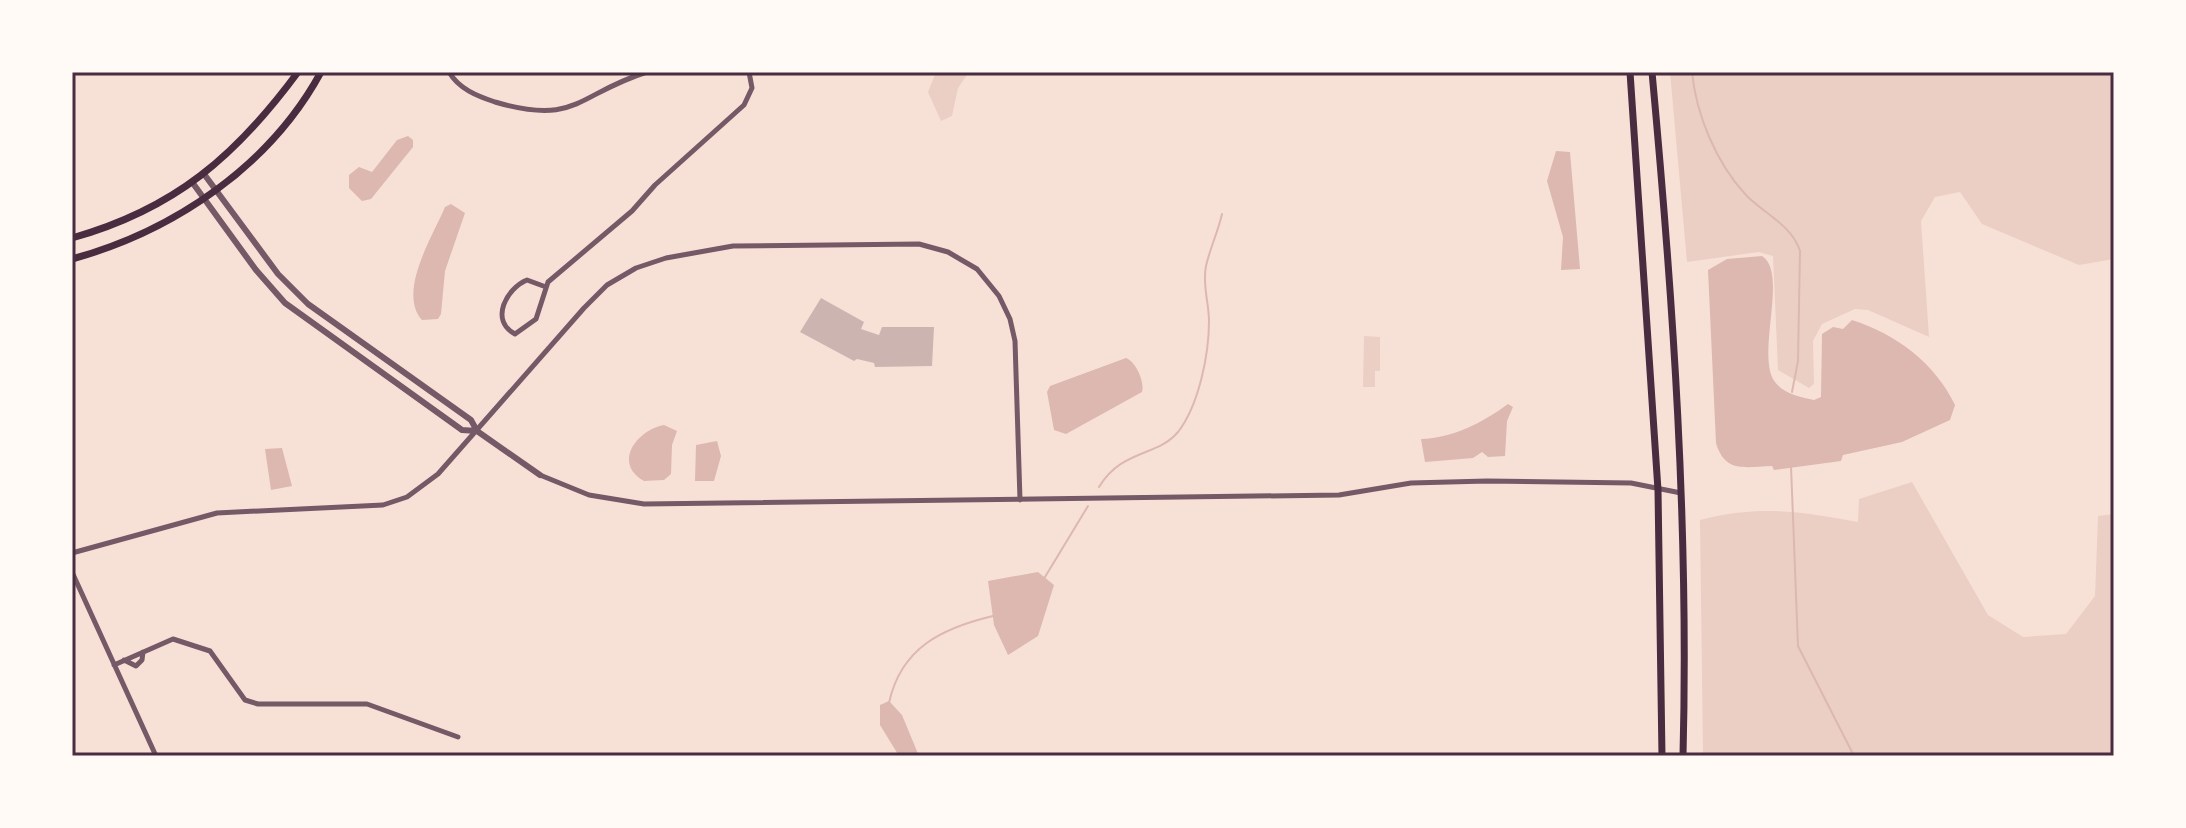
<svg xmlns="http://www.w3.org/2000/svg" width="2186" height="828" viewBox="0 0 2186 828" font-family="'PT Serif',serif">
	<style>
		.green { fill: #ebcfc5 }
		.water { fill: #dcb8b0 }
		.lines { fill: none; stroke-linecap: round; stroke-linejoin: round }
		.stream { stroke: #dcb8b0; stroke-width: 2 }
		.building { fill: #ccb4b1 }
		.minor { stroke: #755966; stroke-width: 5 }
		.tertiary { stroke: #755966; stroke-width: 6 }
		.secondary { stroke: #4a2c40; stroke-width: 7 }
		.neatline { fill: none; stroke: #4a2c40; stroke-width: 3 }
	</style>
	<rect width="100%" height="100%" fill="#f7e1d7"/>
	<!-- green -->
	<path class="green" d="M936 72H969L958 88 952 116 941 121 928 92Z
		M1670 72H2114V259L2079 265 1982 224 1960 192 1935 197 1921 221 1929 337 1868 310 1855 309 1822 324 1813 341 1814 384 1809 388 1778 370 1773 256 1759 252 1687 262Z
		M1364 336 1380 337V371H1375V387H1363Z
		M1912 482 1988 615 2023 637 2066 634 2095 596 2098 516 2114 514V756H1703L1700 520C1758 505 1800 511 1858 522L1859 499Z"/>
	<!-- water -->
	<path class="water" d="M408 136 413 140V147L371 199 362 201 349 188V175L359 167 372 172 397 140Z
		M1556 151 1570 152 1580 269 1561 270 1563 237 1547 181Z
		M451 204 465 213 445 271 441 314 438 319 422 320C397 292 433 236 445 207Z
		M1762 256C1789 273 1755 356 1775 382 1784 394 1801 397 1814 400L1821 397 1822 334 1833 327 1843 329 1852 320C1896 334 1935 363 1955 405L1950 420 1902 442 1843 455 1841 461 1774 470 1772 466C1744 467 1725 473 1716 443L1708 270 1727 259Z
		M1126 358C1136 362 1145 382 1142 392L1066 434 1054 430 1047 392 1050 386Z
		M1508 404 1513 407 1507 421 1505 456 1488 457 1482 452 1473 458 1425 462 1421 439C1453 438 1482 423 1508 404Z
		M664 425 677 431 672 445 671 474 664 480 644 481C612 463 637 430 664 425Z
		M717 441 721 456 714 481H695L696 445Z
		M282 448 292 486 271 490 265 449Z
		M1038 572 1054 585 1038 636 1008 655 994 625 988 581Z
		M889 701 902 715 919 756H899L880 725V705Z"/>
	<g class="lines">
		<!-- stream -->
		<path class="stream" d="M1692 72C1696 114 1716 163 1746 195 1764 214 1792 225 1800 251L1798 361 1792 392
			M1791 466 1798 646 1854 756
			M1099 487C1122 449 1157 457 1178 432 1199 405 1209 354 1209 321 1209 303 1202 284 1206 266 1210 248 1218 232 1222 214
			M1045 577 1088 506
			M889 703C901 647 943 628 993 616"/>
	</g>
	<!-- building -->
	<path class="building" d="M821 298 864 322 861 329 879 335 882 327H934L932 366 875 367 874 363 857 359 854 361 800 332Z"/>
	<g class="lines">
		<!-- minor -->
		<path class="minor" d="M449 72C459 89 477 96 495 102 577 126 577 94 647 72
			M546 287 527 280C507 288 489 320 515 334L536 319 548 282 632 211 655 185 744 105 752 88 749 72
			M540 475 589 495 644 504 1339 495 1411 483 1487 481 1631 483 1681 493
			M72 553 217 513 383 505 407 497 438 474 584 308 607 285 636 268 666 258 733 246 919 244 948 252 977 269 999 296 1010 319 1015 341 1020 500
			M72 572 156 756
			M124 660 136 666 142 660 143 652
			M114 665 173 639 210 651 245 700 258 704H367L458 737"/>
		<!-- tertiary -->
		<path class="tertiary" d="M204 174 278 274 308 304 471 420 477 431 540 475
			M192 182 256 270 285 303 462 430 477 431"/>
		<!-- secondary -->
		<path class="secondary" d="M1630 72 1658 490 1662 756
			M1652 72C1673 299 1689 528 1683 756
			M72 238C175 209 236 156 298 72
			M72 259C174 231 270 166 321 72"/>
	</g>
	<!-- border -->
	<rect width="2186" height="828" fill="none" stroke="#fffaf5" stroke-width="148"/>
	<rect x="74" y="74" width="2038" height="680" class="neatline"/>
</svg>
